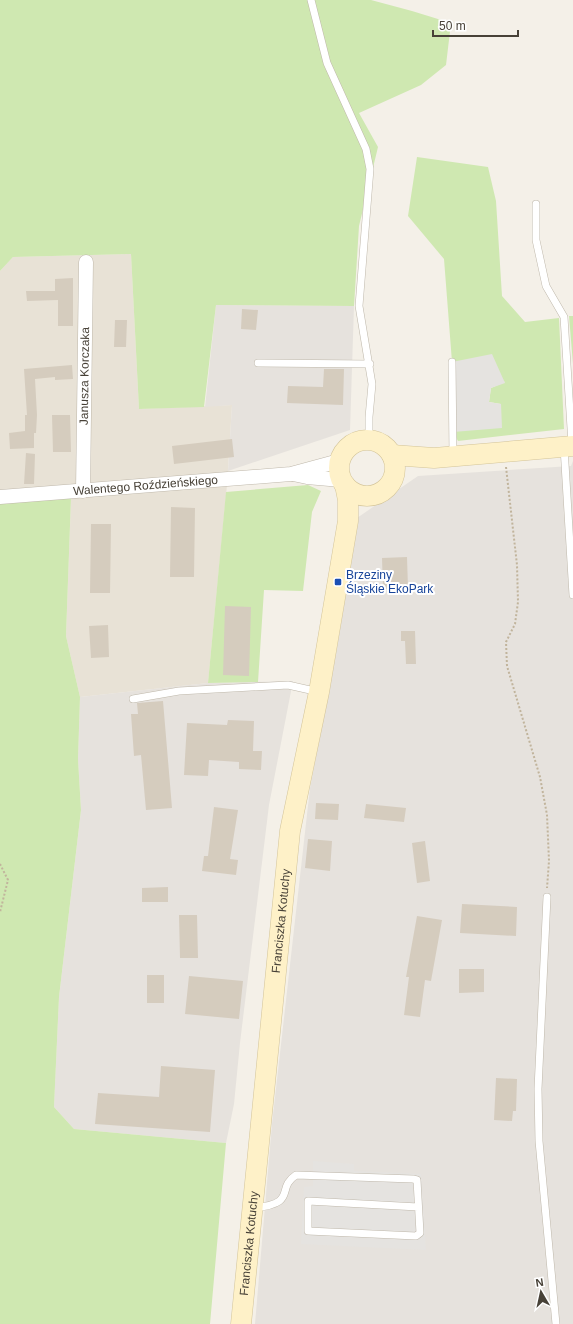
<svg xmlns="http://www.w3.org/2000/svg" width="573" height="1324" viewBox="0 0 573 1324" font-family="Helvetica,sans-serif">
	<style>
		.residential { fill: #e8e2d6 }
		.industrial { fill: #e6e2dd }
		.green { fill: #cfe8b1 }
		.parking { fill: #e5e3e0 }
		.building { fill: #d5ccbe }
		.lines { fill: none; stroke-linecap: round; stroke-linejoin: round }
		.lane-casing { stroke: #bfb8ab; stroke-width: 8 }
		.street-casing { stroke: #bfb8ab; stroke-width: 15 }
		.secondary-casing { stroke: #d3c499; stroke-width: 21 }
		.path { stroke: #c1b49c; stroke-width: 2; stroke-dasharray: 2 2; stroke-linecap: butt }
		.lane { stroke: #fff; stroke-width: 7 }
		.street { stroke: #fff; stroke-width: 14 }
		.secondary { stroke: #fef1c8; stroke-width: 20 }
		.transit-dot { fill: #1a4fb4; stroke: #fff; stroke-width: 1.5 }
		.labels { text-anchor: middle; stroke-width: 4; stroke-linejoin: round; paint-order: stroke }
		.street-label { font-size: 12px; fill: #474137; stroke: #fff }
		.transit-label { font-size: 12px; fill: #164399; stroke: #fff; text-anchor: start }
	</style>
	<rect width="100%" height="100%" fill="#f4f0e8"/>
	<!-- residential -->
	<path class="residential" d="M131 254 139 409 232 405 227 485 208 683 80 697 66 636 71 499 0 503V271L13 257Z"/>
	<!-- industrial -->
	<path class="industrial" d="M216 305 354 306 350 430 228 471 232 405 205 407Z
		M573 461V1324H255L272 1124 310 788 337 648 357 518 418 476 571 466Z
		M293 681 269 805 240 1043 234 1104 226 1143 74 1129 54 1107 59 997 81 810 78 759 80 697 208 683Z"/>
	<!-- green -->
	<path class="green" d="M0 0H371L412 11 451 23 446 65 421 85 359 113 378 147 359 226 354 306 216 305 204 407 139 409 131 254 13 257 0 271Z
		M417 157 488 167 496 201 502 296 525 322 559 318 564 429 458 441 453 432 501 404 489 402 491 388 505 382 452 362 444 259 408 216Z
		M569 316H573V364Z
		M308 485 321 491 312 512 303 591 264 590 258 682 208 683 226 492Z
		M71 498 66 636 80 697 78 759 81 810 59 997 54 1107 74 1129 226 1143 210 1324H0V503Z"/>
	<!-- parking -->
	<path class="parking" d="M492 354 505 383 491 388 489 402 501 404 502 428 453 432 452 362Z
		M313 1161 354 1164V1171L421 1174 426 1250 301 1244 304 1187 313 1186Z"/>
	<!-- building -->
	<path class="building" d="M73 278V326H58V300L27 301 26 291H55V279Z
		M242 309 258 310 256 330 241 329Z
		M115 320H127L126 347H114Z
		M72 365 73 379 55 380V377L35 379 37 415 36 433H34V448L10 449 9 433 25 431V415H27L24 369Z
		M324 369H344L343 405 287 403 288 386 323 387Z
		M52 415H70L71 452H53Z
		M232 439 234 457 174 464 172 446Z
		M26 453 35 454 34 484H24Z
		M171 507 195 508 194 577H170Z
		M91 524H111L110 593H90Z
		M407 557 408 588 383 589 382 558Z
		M225 606 251 607 249 676 223 675Z
		M108 625 109 657 91 658 89 626Z
		M401 631H415L416 664H406L405 641H401Z
		M163 701 172 808 146 810 141 755 134 756 131 714H138L137 703Z
		M228 720 254 721 253 751H262L261 770 239 769V762L209 760 208 776 184 775 187 723 227 725Z
		M316 803 339 804 338 820 315 819Z
		M366 804 406 808 404 822 364 818Z
		M214 807 238 810 230 859 238 860 236 875 202 871 204 856H208Z
		M308 839 332 841 330 871 305 868Z
		M425 841 430 881 417 883 412 843Z
		M168 887V902H142V888Z
		M462 904 517 907 516 936 460 933Z
		M179 915H197L198 958H180Z
		M417 916 442 920 431 981 425 980 420 1017 404 1015 409 977H406Z
		M459 969H484V992L459 993Z
		M147 975H164V1003H147Z
		M189 976 243 981 239 1019 185 1014Z
		M161 1066 215 1070 210 1132 95 1124 98 1093 159 1097Z
		M496 1078 517 1079 516 1111H513L512 1121 494 1120Z"/>
	<g class="lines">
		<defs>
			<path id="lane" d="M311 0 327 63 366 149 370 169 359 306 372 384 369 417V439
				M536 204V240L546 286 564 317 572 444
				M452 362 453 456
				M258 363 370 364
				M564 447 573 595
				M133 699 179 691 288 685 319 692
				M547 897 538 1089 539 1141 556 1324
				M254 1208C299 1203 275 1189 296 1175L413 1179 417 1180 420 1233 416 1236 308 1231V1201L418 1207"/>
			<g id="street">
				<path d="M293 474 307 477 341 480"/>
				<path id="s1" d="M83 491 86 262"/>
				<path id="s2" d="M0 497 291 474 339 461"/>
			</g>
			<g id="secondary">
				<circle cx="367" cy="468" r="28"/>
				<path d="M392 455 434 458 573 446"/>
				<path id="s3" d="M241 1324 290 831 319 692 348 521V500L345 485"/>
			</g>
		</defs>
		<!-- lane casing -->
		<use href="#lane" class="lane-casing"/>
		<!-- street casing -->
		<use href="#street" class="street-casing"/>
		<!-- secondary casing -->
		<use href="#secondary" class="secondary-casing"/>
		<!-- path -->
		<path class="path" d="M506 467 517 565 518 602 515 624 506 642 507 666 540 777 547 815 549 861 547 888
			M0 864 8 880 0 912"/>
		<!-- lane -->
		<use href="#lane" class="lane"/>
		<!-- street -->
		<use href="#street" class="street"/>
		<!-- secondary -->
		<use href="#secondary" class="secondary"/>
	</g>
	<!-- markers -->
	<rect class="transit-dot" x="334" y="578" width="8" height="8" rx="2"/>
	<g class="labels">
		<!-- street labels -->
		<g class="street-label">
			<text dy="4" stroke="none"><textPath href="#s1" startOffset="115">Janusza Korczaka</textPath></text>
			<text dy="4" stroke="none"><textPath href="#s2" startOffset="146">Walentego Roździeńskiego</textPath></text>
			<text dy="4" stroke="none"><textPath href="#s3" startOffset="405">Franciszka Kotuchy</textPath></text>
			<text dy="4" stroke="none"><textPath href="#s3" startOffset="81">Franciszka Kotuchy</textPath></text>
		</g>
		<!-- transit labels -->
		<g class="transit-label">
			<text x="346" y="579">Brzeziny<tspan x="346" dy="14">Śląskie EkoPark</tspan></text>
		</g>
	</g>
	<!-- north arrow -->
	<g transform="translate(541 1292) rotate(351)" stroke="#ffffff" stroke-width="3" paint-order="stroke">
	<path d="M0-3L7 15L0 10L-7 15Z" fill="#474137"/>
	<text y="-6" font-size="11" font-weight="bold" text-anchor="middle" fill="#474137">N</text>
	</g>
	<!-- scale -->
	<path d="M433 30v6h85v-6" fill="none" stroke="#474137" stroke-width="2"/>
	<text x="439" y="30" font-size="12" fill="#474137" stroke="#ffffff" stroke-width="3" paint-order="stroke">50 m</text>
</svg>
